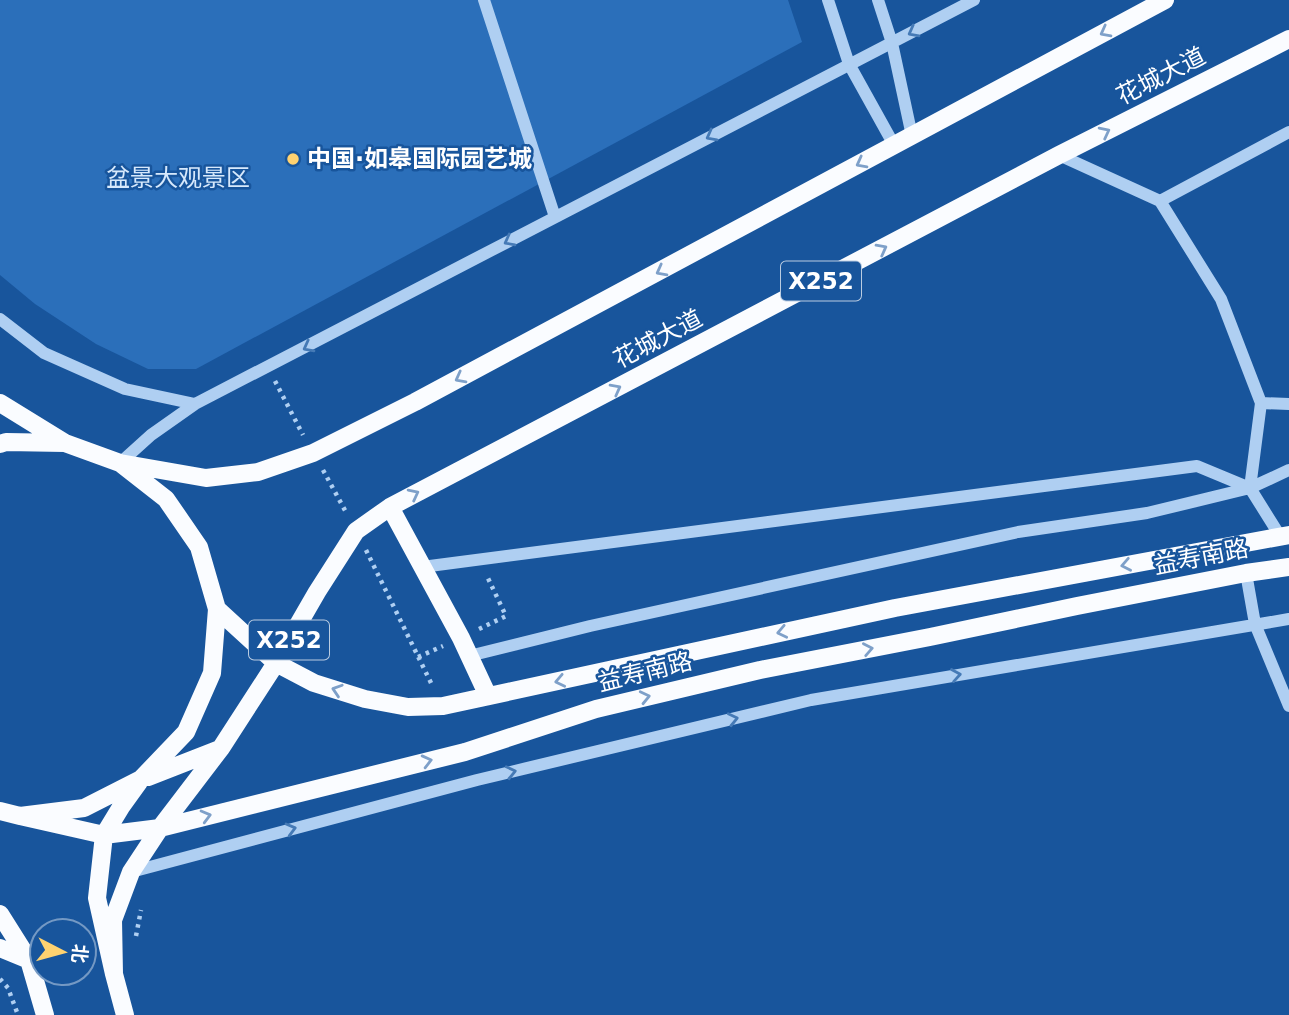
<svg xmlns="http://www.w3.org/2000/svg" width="1289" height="1015" viewBox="0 0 1289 1015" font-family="'DejaVu Sans','Noto Sans SC',sans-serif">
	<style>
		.green { fill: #2b6fba }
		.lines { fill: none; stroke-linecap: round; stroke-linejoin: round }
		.path { stroke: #afcff2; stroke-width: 4.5; stroke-dasharray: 3.5 5; stroke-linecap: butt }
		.minor { stroke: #afcff2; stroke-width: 12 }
		.major { stroke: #fafcff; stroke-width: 18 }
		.oneway { stroke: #457ab6 }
		.oneway2 { stroke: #7ea0c9 }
		.poi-dot { fill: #ffd270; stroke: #18559c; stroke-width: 2.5 }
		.labels { text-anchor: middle; stroke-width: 5; stroke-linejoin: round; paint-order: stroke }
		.shield { fill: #18559c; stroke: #bacce1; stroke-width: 2 }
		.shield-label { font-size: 23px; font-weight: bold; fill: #fff }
		.street-label { font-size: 24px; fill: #fff; stroke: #18559c }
		.poi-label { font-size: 24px; font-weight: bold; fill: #fff; stroke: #18559c; text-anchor: start }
		.park-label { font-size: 24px; fill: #d7e9fc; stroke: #18559c }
	</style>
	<rect width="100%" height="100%" fill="#18559c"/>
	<!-- green -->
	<path class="green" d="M0 0H788L802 42 196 369H148L96 344 35 304 0 275Z"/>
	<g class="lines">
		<!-- path -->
		<path class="path" d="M275 381 303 435
			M323 470 347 514
			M366 550 433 687
			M479 629 506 616 486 574
			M418 657 443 646
			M136 936 141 910
			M0 979 8 988 18 1015"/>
		<!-- minor -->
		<path class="minor" d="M484 0 555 217
			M828 0 849 64 894 145
			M878 0 892 43 912 136
			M1059 155 1160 201 1221 299 1261 403 1250 488
			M1160 201 1289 132
			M0 319 44 353 125 389 195 404
			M1261 403 1289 404
			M120 463 151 435 195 404 974 0
			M422 567 1197 466 1250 488 1280 536
			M1246 573 1255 624 1289 706
			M469 656 590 626 1018 532 1147 513 1250 488 1289 470
			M131 872 477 780 811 700 1289 619"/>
		<!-- major -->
		<path class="major" d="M0 403 65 443
			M0 444 6 442 65 443 120 463 166 499 199 547 217 609 212 673 186 732 141 779 84 808 20 816 0 811
			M120 463 206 478 258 472 313 453 415 402 1165 0
			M390 507 461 638 488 696
			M217 609 276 663 314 683 365 699 408 707 443 706 895 608 1289 535
			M148 777 220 749
			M20 816 104 835 160 828 465 752 596 709 760 670 930 637 1077 606 1246 573 1289 567
			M0 914 29 960 45 1015
			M0 948 29 960
			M114 974 113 920 131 872 160 828 221 748 276 663 317 592 356 531 390 507 1059 155 1289 39
			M125 1015 114 974 97 898 104 835 121 807 139 782"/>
	</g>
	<!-- one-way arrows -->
	<defs><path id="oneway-chevron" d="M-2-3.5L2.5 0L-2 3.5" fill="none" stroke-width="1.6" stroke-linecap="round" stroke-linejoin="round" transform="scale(1.75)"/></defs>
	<g class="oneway">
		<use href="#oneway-chevron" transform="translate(913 32) rotate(152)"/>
		<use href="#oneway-chevron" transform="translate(711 136) rotate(152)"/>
		<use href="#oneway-chevron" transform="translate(509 241) rotate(152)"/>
		<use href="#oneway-chevron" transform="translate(308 347) rotate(152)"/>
		<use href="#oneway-chevron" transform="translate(956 675) rotate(-10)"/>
		<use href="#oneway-chevron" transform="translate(733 719) rotate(-13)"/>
		<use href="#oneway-chevron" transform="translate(511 772) rotate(-13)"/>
		<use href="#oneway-chevron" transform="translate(291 829) rotate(-15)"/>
	</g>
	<g class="oneway2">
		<use href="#oneway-chevron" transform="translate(1105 32) rotate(152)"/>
		<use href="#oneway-chevron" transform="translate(1105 132) rotate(-27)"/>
		<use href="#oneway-chevron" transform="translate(861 163) rotate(152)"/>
		<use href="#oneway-chevron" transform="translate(882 249) rotate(-28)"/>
		<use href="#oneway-chevron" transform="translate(661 271) rotate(152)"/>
		<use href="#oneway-chevron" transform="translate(460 378) rotate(152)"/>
		<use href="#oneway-chevron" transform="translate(616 389) rotate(-28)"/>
		<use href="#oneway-chevron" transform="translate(414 494) rotate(-27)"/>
		<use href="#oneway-chevron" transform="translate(1126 565) rotate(169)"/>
		<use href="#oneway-chevron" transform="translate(782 632) rotate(168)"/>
		<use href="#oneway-chevron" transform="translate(868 649) rotate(-11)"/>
		<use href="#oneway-chevron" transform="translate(560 681) rotate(168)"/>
		<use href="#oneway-chevron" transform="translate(337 690) rotate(-162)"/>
		<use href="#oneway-chevron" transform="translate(645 697) rotate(-13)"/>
		<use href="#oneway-chevron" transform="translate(427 761) rotate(-14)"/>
		<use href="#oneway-chevron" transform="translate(206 816) rotate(-15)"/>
	</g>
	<!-- markers -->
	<circle class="poi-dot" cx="293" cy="159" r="7"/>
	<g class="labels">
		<!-- shield labels -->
		<g class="shield">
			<rect x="781" y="261.5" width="80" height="39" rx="5"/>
			<rect x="249" y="620.5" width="80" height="39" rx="5"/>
		</g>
		<g class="shield-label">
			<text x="821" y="289">X252</text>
			<text x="289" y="648">X252</text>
		</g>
		<!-- street labels -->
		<g class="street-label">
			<text transform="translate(1161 76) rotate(-27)" y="8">花城大道</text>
			<text transform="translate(658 339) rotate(-28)" y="8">花城大道</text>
			<text transform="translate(1201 557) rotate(-11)" y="8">益寿南路</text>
			<text transform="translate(645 672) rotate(-14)" y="8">益寿南路</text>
		</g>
		<!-- poi labels -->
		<g class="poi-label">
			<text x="307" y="167">中国·如皋国际园艺城</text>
		</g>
		<!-- park labels -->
		<g class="park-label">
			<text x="178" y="186">盆景大观景区</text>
		</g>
	</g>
	<!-- north arrow -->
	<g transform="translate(63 952) rotate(96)"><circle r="33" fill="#18559c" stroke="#7499c4" stroke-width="2"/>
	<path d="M0-5L12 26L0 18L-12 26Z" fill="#ffd270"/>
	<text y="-10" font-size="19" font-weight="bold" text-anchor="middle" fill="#ffffff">北</text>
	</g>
</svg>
